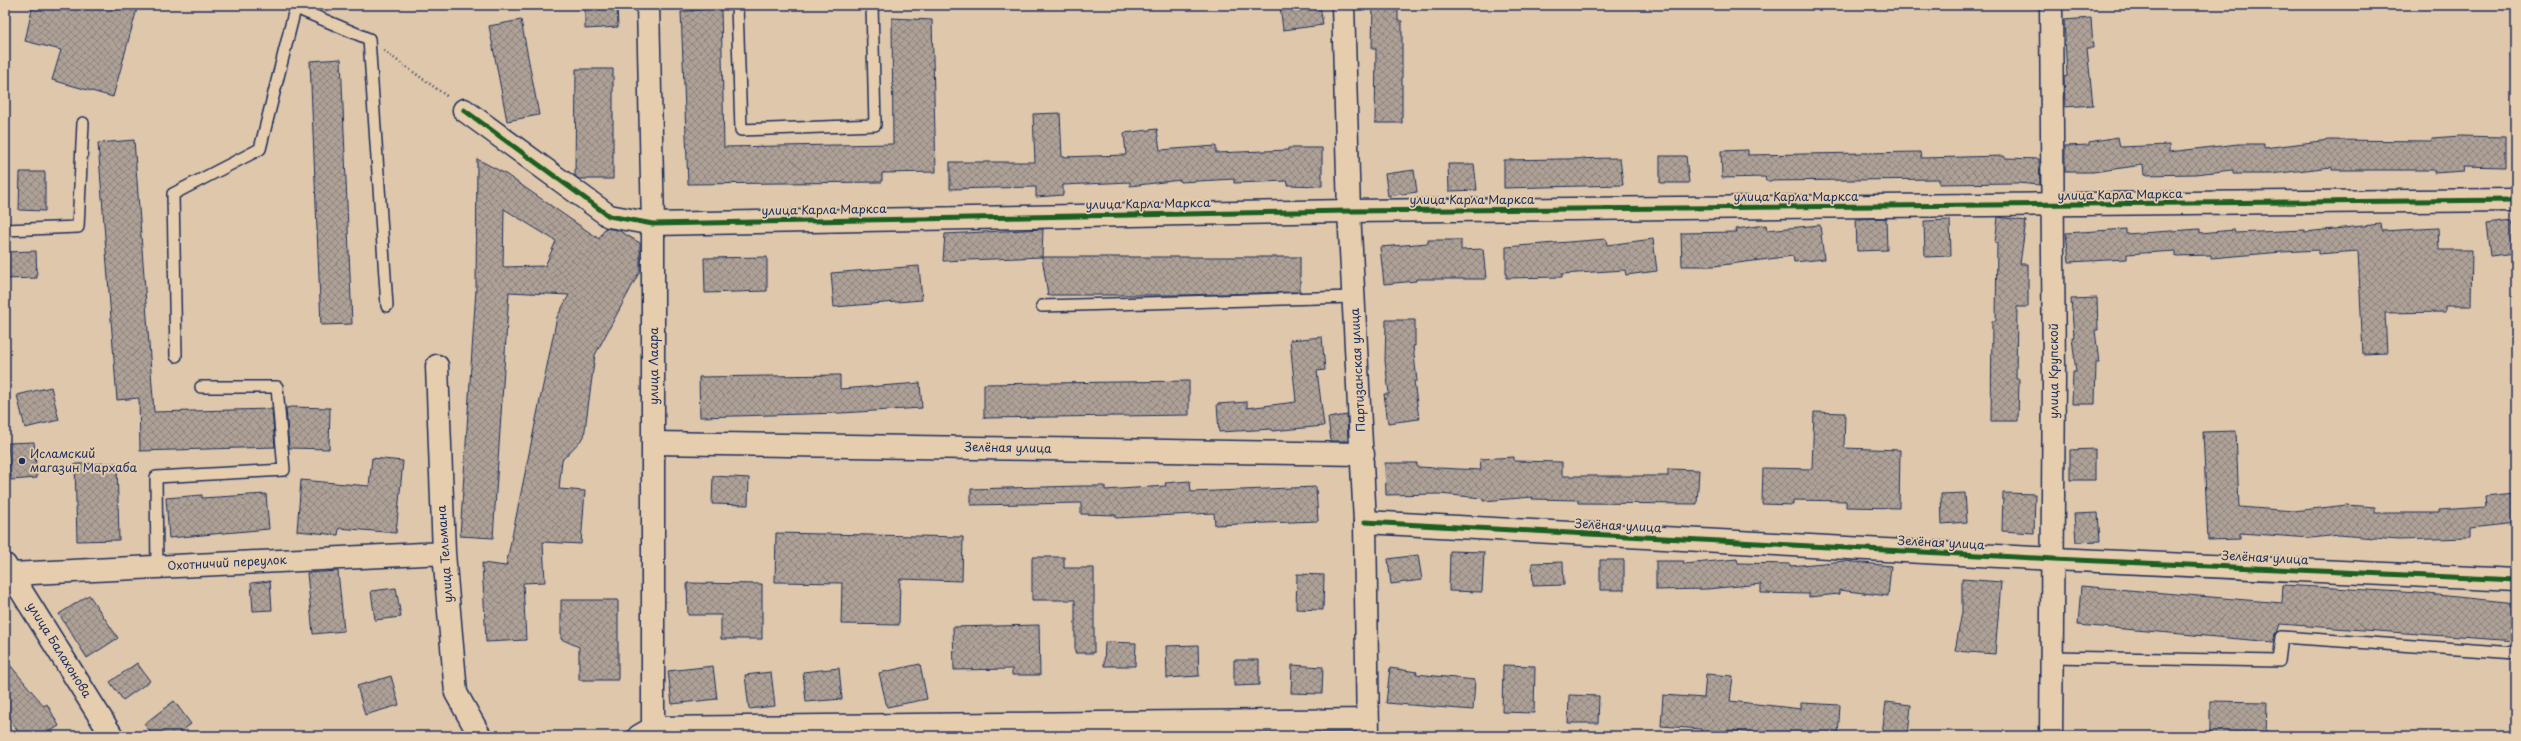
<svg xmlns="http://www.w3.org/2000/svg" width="2521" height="741" viewBox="0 0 2521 741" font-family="'Playpen Sans',sans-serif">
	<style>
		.building { fill: url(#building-cross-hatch); stroke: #1b2f5e; fill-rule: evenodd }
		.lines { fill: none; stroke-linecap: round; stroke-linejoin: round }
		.lane-casing { stroke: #1b2f5e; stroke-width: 14 }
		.street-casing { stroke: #1b2f5e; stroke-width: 25 }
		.secondary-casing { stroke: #1b2f5e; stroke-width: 25 }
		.path { stroke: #1b2f5e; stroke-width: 2.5; stroke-dasharray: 1 3; stroke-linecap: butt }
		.lane { stroke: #e6cdae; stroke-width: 11 }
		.street { stroke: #e6cdae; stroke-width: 22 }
		.secondary { stroke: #e6cdae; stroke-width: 22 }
		.cycleway-casing { stroke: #e6cdae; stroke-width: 8 }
		.cycleway { stroke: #1b5e20; stroke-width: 5 }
		.poi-dot { fill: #1b2f5e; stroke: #e6cdae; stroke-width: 1.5 }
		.labels { text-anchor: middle; stroke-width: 3.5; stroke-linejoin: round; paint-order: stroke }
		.street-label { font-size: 12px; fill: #1b2f5e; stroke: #e6cdae }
		.poi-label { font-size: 12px; fill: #1b2f5e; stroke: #e6cdae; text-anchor: start }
	</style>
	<defs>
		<pattern id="building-cross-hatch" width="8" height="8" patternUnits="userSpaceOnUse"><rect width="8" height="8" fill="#aea197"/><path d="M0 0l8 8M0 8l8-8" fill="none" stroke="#8d847e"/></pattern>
	</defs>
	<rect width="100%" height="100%" fill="#dec7ab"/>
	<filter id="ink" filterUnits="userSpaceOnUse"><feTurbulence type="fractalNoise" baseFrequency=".025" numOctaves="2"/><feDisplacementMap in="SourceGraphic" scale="8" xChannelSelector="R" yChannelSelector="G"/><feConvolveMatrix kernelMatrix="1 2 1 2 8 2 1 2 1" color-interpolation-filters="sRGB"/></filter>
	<g filter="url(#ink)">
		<!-- building -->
		<path class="building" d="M33 5H138L113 97 52 80 61 50 25 41Z
			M585 5H617L618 27 585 29Z
			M1280 5H1320L1323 25 1283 30Z
			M1373 5H1398V21H1402V123H1375L1376 49H1372Z
			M721 7 724 147 893 144 892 18 932 20 936 172 882 173V182L688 184 681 12Z
			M2091 18 2093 48H2087L2093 105 2065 107 2064 77 2067 76 2064 20Z
			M521 20 539 115 507 121 489 26Z
			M341 59 352 324 321 325 310 61Z
			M576 69H613V179H579L575 176Z
			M1060 113 1062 157 1126 155 1124 133 1157 129 1160 150 1216 146V153L1288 150V148H1322V186L1287 185 1288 181 1234 183V179L1181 182 1180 180 1130 186V182L1063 185V195L1036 197V187L950 189V162H1035L1033 114Z
			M2460 136 2505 137V167L2463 166 2464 171 2434 173V170H2332V167L2271 174H2233V170L2195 174 2144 175 2143 165 2093 172H2065V146L2089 145V142L2118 137 2120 147 2169 145V152L2238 144H2264V148L2329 140 2432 141V138Z
			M134 140 154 412 272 409 275 447 140 451 139 398 117 400 98 143Z
			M1748 150V155L1920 152 1921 158 2004 156 2005 158 2039 159 2040 185 2017 183 1939 184V179L1766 181 1765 177 1722 178 1721 151Z
			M1660 156H1686L1689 183H1660Z
			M1620 158 1623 185 1504 188V160Z
			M477 159 504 173 599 239 605 228 618 230 640 243V271L595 355 584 437 562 460 559 489 585 491 581 544 543 542 545 582 523 583 526 640 486 642 482 563 506 566 557 317 569 295 509 292 493 538 460 536 476 289ZM504 209 556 241 545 266 503 267Z
			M1448 164H1474L1477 190 1449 191Z
			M1414 170 1417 192 1388 196 1385 174Z
			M20 172H45V211L19 210Z
			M1998 217 2026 221 2020 264H2028V307H2017L2016 379H2019L2018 421H1991L1992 321H1996L1997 243H1995Z
			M1886 218 1887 250 1857 251 1856 219Z
			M1950 220 1951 256 1925 257 1924 221Z
			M2513 221 2516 253 2490 256 2486 224Z
			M2381 224 2382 231 2438 228 2439 250H2472L2471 306H2445V312L2385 313 2387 353 2363 354 2358 251 2318 254V250L2282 252 2211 258V255L2176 256V251L2127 254V259L2069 262 2066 233 2126 229V234L2200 229V233L2234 230 2235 233 2305 230V232Z
			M1766 225 1767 230 1820 225 1824 259 1794 262 1793 256 1714 266H1682L1681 233 1737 232 1736 229Z
			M1043 229 1042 257 943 261 945 234Z
			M1606 239 1607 245 1653 239 1657 271 1626 275 1625 270 1562 274V277L1506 278V247Z
			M1428 240H1461V250L1483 249 1486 279H1416V281L1384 284 1380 247 1428 243Z
			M36 251 37 278 5 279V252Z
			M767 257V291L705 293 704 258Z
			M1042 257H1300V292L1187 295H1048Z
			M919 266 922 300 834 307 831 273Z
			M2097 298 2098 330H2095L2099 363H2096L2095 404H2072L2073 372H2076L2072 337H2074L2071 299Z
			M1386 320H1415V346H1413L1417 381H1414L1419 419 1388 423 1384 394H1389L1385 361Z
			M1322 337 1325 370 1317 371 1324 426 1272 431V429L1219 432 1217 404 1247 402V408L1296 402 1290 340Z
			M840 375V389L920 383 922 408 841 413 700 417 699 377Z
			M1189 381V415L984 418V384Z
			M51 387 59 420 25 428 17 395Z
			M291 407 330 408 329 449 289 448 286 408Z
			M1814 412 1845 413 1844 448 1900 450 1899 508 1846 507V501L1793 500V505L1762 504 1763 468 1812 469Z
			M1347 415 1348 441H1331L1328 418Z
			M2236 431 2239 507 2294 511 2347 505 2375 507V513H2439V510L2486 507 2485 496 2515 493 2516 523 2470 528V538L2398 540 2339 535 2311 538 2240 533V539L2208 540 2203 432Z
			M34 442 37 478 11 480 8 443Z
			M2095 449V480H2070V450Z
			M1514 457V461L1562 462V476H1668V469L1699 470 1697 504 1578 503V500L1532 499 1533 497 1483 501V498L1439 494 1386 495 1385 463H1417V467L1481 470 1480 459Z
			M372 458 403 461 396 533 339 528 338 535 297 531 301 480 369 486Z
			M117 463 119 540 77 541 75 464Z
			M713 476 749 478 748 505 712 504Z
			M1190 481 1191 492 1316 487 1318 521 1215 525 1214 513 1116 518V515L1081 514V503L971 505V489L1081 486H1105V490L1166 486 1165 483Z
			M1965 493 1967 522 1942 524 1941 494Z
			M2003 493 2035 494 2034 533 2002 531Z
			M266 494 269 529 169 538 166 498 202 495V498Z
			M2098 513 2100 541 2076 542 2074 514Z
			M776 533 963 537 962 581 900 579 899 625 841 624 842 583 775 582Z
			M1450 551 1484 552 1482 592 1449 591Z
			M1418 555 1422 580 1391 584 1388 559Z
			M1032 557H1064V568H1094V653H1075V600H1032Z
			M1737 559 1738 563 1790 564V566L1845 561 1891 566 1888 596 1839 590V594L1809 597V594L1761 593V584L1707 589 1656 590V561H1684V564Z
			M1600 560H1624V590H1600Z
			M1563 562 1564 585 1533 586 1532 563Z
			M338 571 344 631 313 634 307 573Z
			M1297 574 1324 575 1323 610 1296 609Z
			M1962 579 2001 582 1995 654 1955 651 1962 612Z
			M270 581 272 610 253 611 251 583Z
			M687 583 762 584V639H721V615H688Z
			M2283 585 2418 593 2516 603V641L2280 624 2274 642 2078 625 2081 586 2282 603Z
			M396 588 401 617 375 620 371 591Z
			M89 595 118 638 87 658 59 614Z
			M561 600H618V680H579V647L561 639Z
			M1039 625 1040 675H1012V669L954 670 953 627Z
			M1105 642 1136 643 1135 666H1104Z
			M1198 645 1199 676 1167 678 1166 646Z
			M5 659 44 706 47 704 59 726 42 736H20L5 708Z
			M1234 660H1259V685L1234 686Z
			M137 663 150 681 123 700 110 682Z
			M920 664 927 699 887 707 879 673Z
			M1292 665 1323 667 1322 694 1291 693Z
			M1503 665 1535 666 1534 713 1502 712Z
			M713 666 717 699 672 704 668 671Z
			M839 668 842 699 806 702 803 672Z
			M1390 668 1417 672 1416 674 1475 680 1473 710 1386 703Z
			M771 672 775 706 749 709 745 675Z
			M1706 674 1733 676 1730 701 1801 709V703L1840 705 1838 736H1779L1728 730 1727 736H1700L1701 729 1661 726 1663 695 1704 698Z
			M391 676 399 705 365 715 357 686Z
			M1569 695 1599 696 1598 723H1568Z
			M174 701 191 724 175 736H154L144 724Z
			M2210 701 2267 702 2266 736H2210Z
			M1886 702 1911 705 1908 736 1882 734Z"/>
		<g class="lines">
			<defs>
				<path id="lane" d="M737 5 741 130 875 125 872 5
					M296 8 369 39 387 306
					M5 230 78 227 83 123
					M1042 306 1353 297
					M176 356 173 194 260 149 296 5
					M157 567 156 477 284 470 277 387H201
					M2051 657 2279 661 2282 637 2516 653"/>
				<path id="street" d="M464 110 609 216 653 224 1349 211 2516 200
					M437 366 444 553 456 693 480 736
					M654 443 1363 454
					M1365 522 2054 559 2516 580
					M11 574 444 553"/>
				<path id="secondary" d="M648 5 653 224V728
					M1343 5 1349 211 1365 522 1368 736
					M5 565 112 736
					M639 736 653 728 1368 720
					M2051 736 2054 378 2051 5"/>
			</defs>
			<!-- lane casing -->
			<use href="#lane" class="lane-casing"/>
			<!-- street casing -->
			<use href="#street" class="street-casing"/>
			<!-- secondary casing -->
			<use href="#secondary" class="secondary-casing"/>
			<!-- path -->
			<path class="path" d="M384 51 448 97"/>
			<!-- lane -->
			<use href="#lane" class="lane"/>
			<!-- street -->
			<use href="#street" class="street"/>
			<!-- secondary -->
			<use href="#secondary" class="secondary"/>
			<defs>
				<path id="cycleway" d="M464 110 609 216 653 224 1349 211 2516 200
					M1365 522 2054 559 2516 580"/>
			</defs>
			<!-- cycleway casing -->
			<use href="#cycleway" class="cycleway-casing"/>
			<!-- cycleway -->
			<use href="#cycleway" class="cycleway"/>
		</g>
	</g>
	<!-- markers -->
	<circle class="poi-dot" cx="22" cy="461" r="4"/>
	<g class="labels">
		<!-- street labels -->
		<g class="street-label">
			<text transform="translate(2120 195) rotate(-1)" y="4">улица Карла Маркса</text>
			<text x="1796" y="201">улица Карла Маркса</text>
			<text x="1472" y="204">улица Карла Маркса</text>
			<text transform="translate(1148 204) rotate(-1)" y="4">улица Карла Маркса</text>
			<text transform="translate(824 210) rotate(-1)" y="4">улица Карла Маркса</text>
			<text transform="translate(654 366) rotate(-90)" y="4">улица Лаара</text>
			<text transform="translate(1358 370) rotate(-93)" y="4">Партизанская улица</text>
			<text transform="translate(2054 371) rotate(-90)" y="4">улица Крупской</text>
			<text transform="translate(1008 448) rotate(1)" y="4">Зелёная улица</text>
			<text transform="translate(1618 526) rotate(3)" y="4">Зелёная улица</text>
			<text transform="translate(1941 543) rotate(3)" y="4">Зелёная улица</text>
			<text transform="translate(445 554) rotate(-94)" y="4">улица Тельмана</text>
			<text transform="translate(2265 558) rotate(3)" y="4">Зелёная улица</text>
			<text transform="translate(227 563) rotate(-3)" y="4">Охотничий переулок</text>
			<text transform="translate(59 650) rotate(58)" y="4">улица Балахонова</text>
		</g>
		<!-- poi labels -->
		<g class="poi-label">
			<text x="30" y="458">Исламский<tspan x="30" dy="14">магазин Мархаба</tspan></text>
		</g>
	</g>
	<!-- margin -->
	<rect width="2521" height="741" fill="none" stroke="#e6cdae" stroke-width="20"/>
	<rect x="10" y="10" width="2501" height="721" fill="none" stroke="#1b2f5e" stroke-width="1.5" filter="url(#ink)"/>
</svg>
